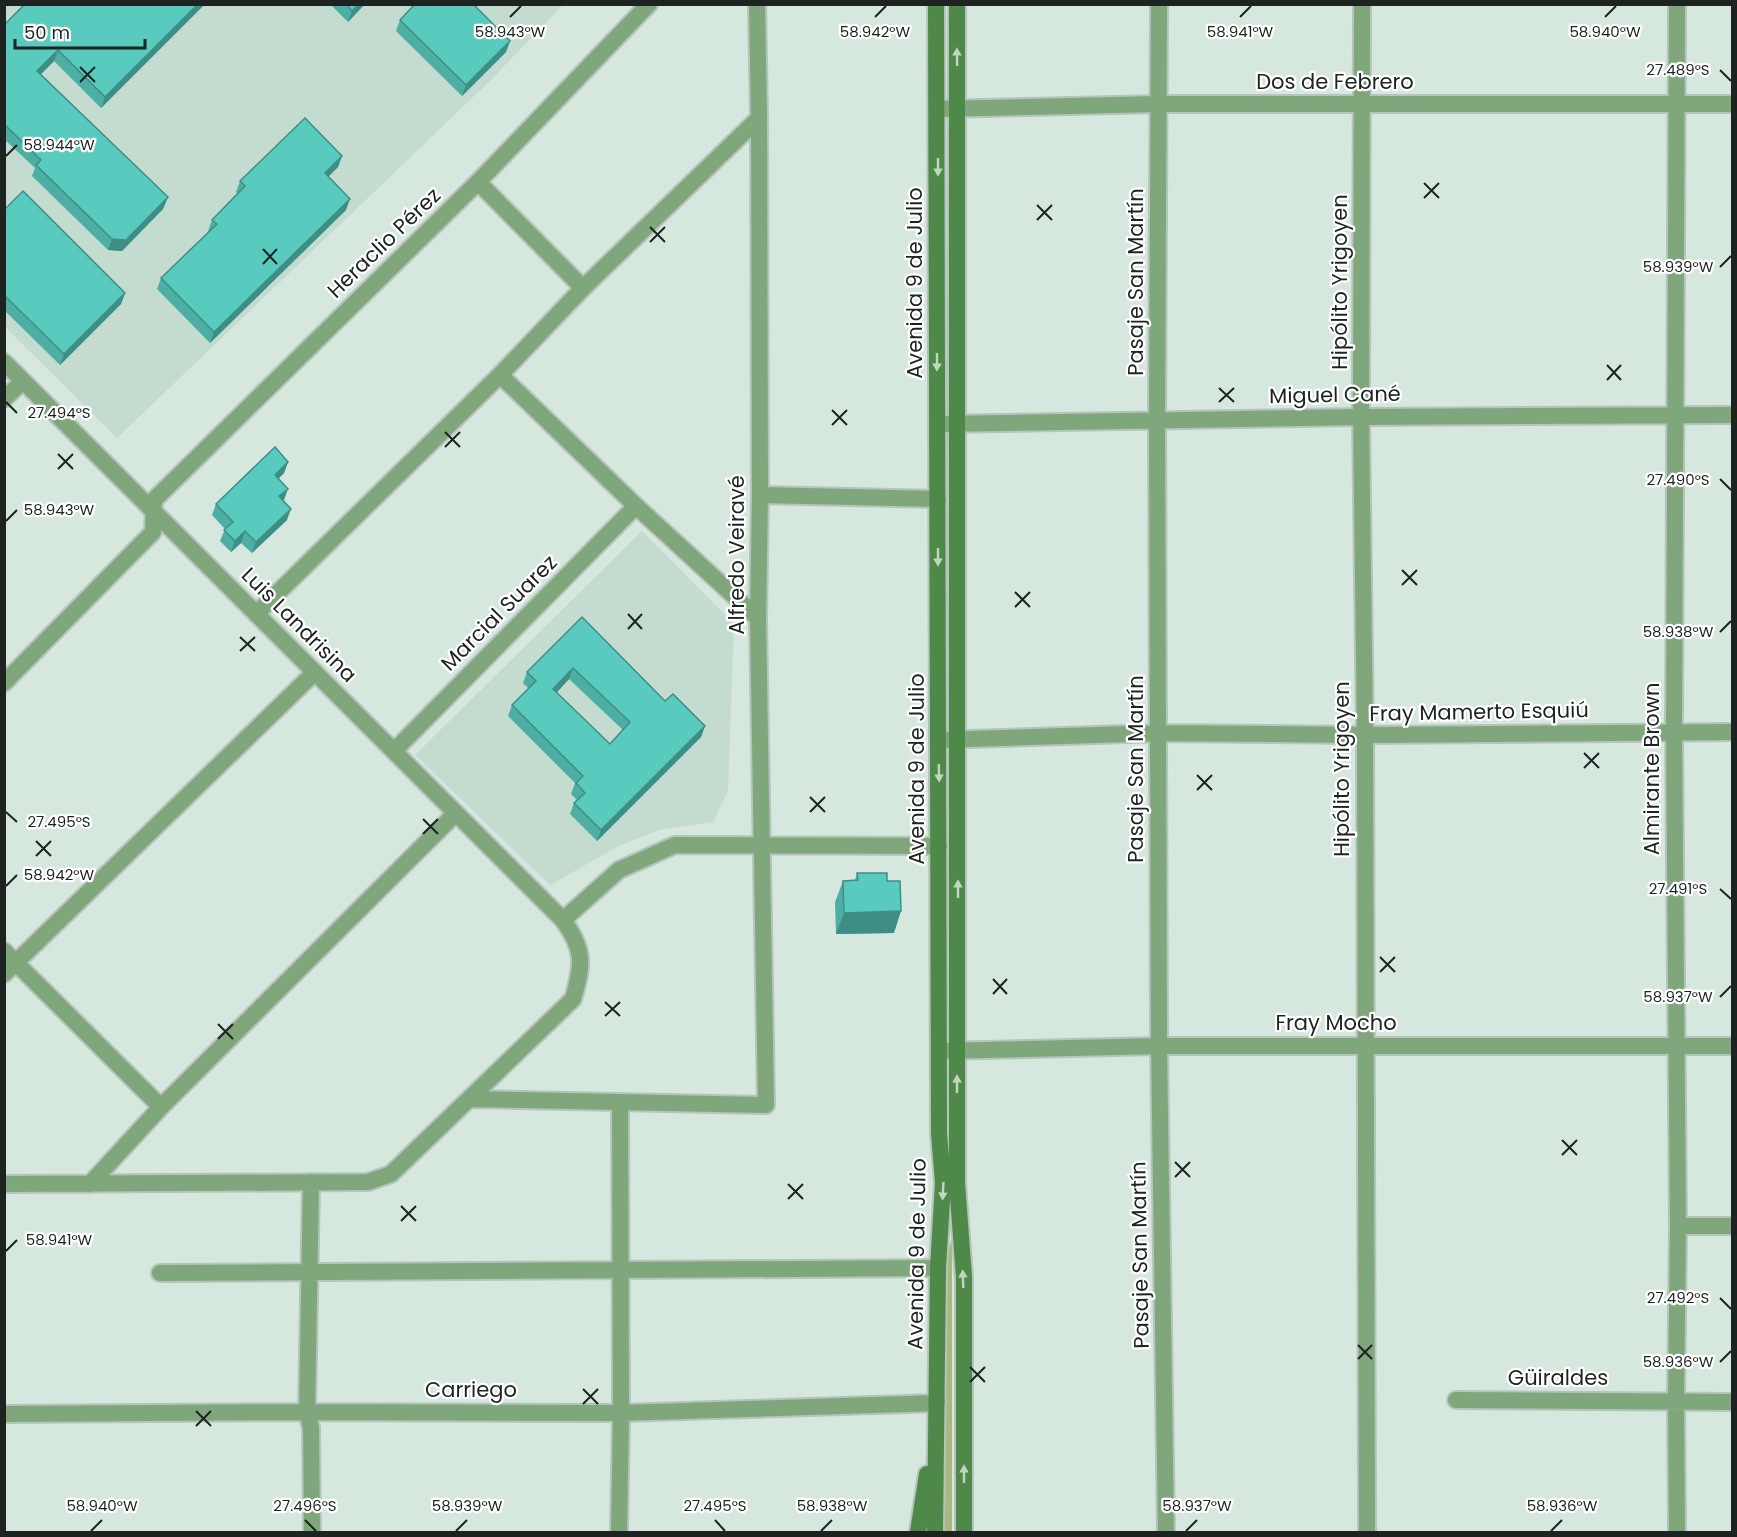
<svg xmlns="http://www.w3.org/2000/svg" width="1737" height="1537" viewBox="0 0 1737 1537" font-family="Poppins,sans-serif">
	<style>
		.built { fill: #c4dcd0 }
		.green { fill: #a8b87e }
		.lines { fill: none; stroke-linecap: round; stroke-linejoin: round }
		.minor-casing { stroke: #b5c4bc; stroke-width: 20 }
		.secondary-casing { stroke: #b5c4bc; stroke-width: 20 }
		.minor { stroke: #80a77c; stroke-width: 16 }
		.secondary { stroke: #4e8949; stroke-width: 16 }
		.wall { fill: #4dafa3; fill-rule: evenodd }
		.shaded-wall { fill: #3e8e85 }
		.building { fill: #59cbbe; stroke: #3e8e85; stroke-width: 1.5; fill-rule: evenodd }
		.oneway { fill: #c1d6bf }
		.ticks { fill: none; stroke: #1d2320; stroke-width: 2 }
		.labels { text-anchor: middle; stroke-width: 4.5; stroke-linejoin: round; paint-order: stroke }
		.street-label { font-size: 21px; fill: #1d2320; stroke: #fff }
		.ticks-label { font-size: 15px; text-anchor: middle; fill: #1d2320; stroke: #fff; stroke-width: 4.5; stroke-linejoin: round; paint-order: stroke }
	</style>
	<rect width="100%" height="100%" fill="#d6e7de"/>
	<!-- built -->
	<path class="built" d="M4 5H563L490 81 117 438 5 327Z
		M642 531 734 624 728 791 713 822 659 830 619 846 550 885 415 755Z"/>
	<!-- green -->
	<path class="green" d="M952 1238V1532H943L947 1255Z"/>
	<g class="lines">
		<defs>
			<path id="minor" d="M1159 4 1157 421 1159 1046 1166 1532
				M1362 4 1361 417 1365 735 1367 1532
				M938 109 1159 104H1732
				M478 182 583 288
				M4 362 563 920C585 950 583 965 573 999L391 1174 368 1182 4 1184
				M500 375 636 506 758 618
				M4 399 23 381
				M937 424 1361 417 1732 415
				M760 495 938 499
				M256 614 500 375 583 288 759 118
				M4 683 153 532 154 500 478 182 649 4
				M939 740 1159 733 1365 735 1732 732
				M394 751 636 506
				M563 920 619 870 675 845 939 846
				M4 951 161 1107
				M4 974 315 672
				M940 1051 1159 1046H1732
				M469 1099 766 1105 758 618 760 495 759 118 757 4
				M311 1182 307 1412 311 1428 312 1532
				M90 1184 161 1107 456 813
				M1678 1226H1732
				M160 1273 938 1268
				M1456 1400 1732 1402
				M4 1414 307 1412 621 1413 937 1403
				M619 1532 621 1413 620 1102
				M1677 1532 1676 1401 1678 1226 1674 732 1677 4"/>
			<path id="secondary" d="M957 4V1183L964 1277V1532
				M918 1532 927 1474
				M935 1532 938 1268 943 1183 939 1133 936 4"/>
		</defs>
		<!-- minor casing -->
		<use href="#minor" class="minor-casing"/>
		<!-- secondary casing -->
		<use href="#secondary" class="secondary-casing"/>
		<!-- minor -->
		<use href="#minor" class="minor"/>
		<!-- secondary -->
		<use href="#secondary" class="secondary"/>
	</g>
	<!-- wall -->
	<path class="wall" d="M25 4H205L101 108 54 61 41 74 168 197 163 209 122 251 108 250 32 176 35 168 4 139V25Z
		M330 4H365L348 22Z
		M400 20 510 41 506 52 462 96 396 31Z
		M342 156 338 167 328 177 346 210 210 343 157 289 161 278 209 232 208 231 212 220 238 194 236 192 240 181Z
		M4 210 125 293 121 304 60 365 4 310Z
		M288 462 284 473 278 479 287 520 252 553 241 543 231 552 220 541 225 529 212 515 216 504Z
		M582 617 665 701 705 726 701 737 597 841 570 814 574 803 577 800 571 794 575 783 508 716 512 705 529 689 523 683 527 672ZM569 679 623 730 610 744 556 693Z
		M857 873 887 881 894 933 836 934 835 902 843 881 855 880Z"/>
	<!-- shaded-wall -->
	<path class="shaded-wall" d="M198 4H205L101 108 105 97Z
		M359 4H365L348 22 352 11Z
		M510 41 506 52 462 96 466 85Z
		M58 50 54 61 33 82 37 71Z
		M342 156 338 167 321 184 325 173Z
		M168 197 163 209 122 251 108 250 112 239Z
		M350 199 346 210 210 343 214 332Z
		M125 293 121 304 60 365 64 354Z
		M288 462 284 473 271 486 275 475Z
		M288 489 284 500 275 508 279 496Z
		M291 509 287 520 252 553 256 542Z
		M245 531 241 543 231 552 235 541Z
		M573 668 569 679 549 701 553 689Z
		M705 726 701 737 597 841 601 830Z
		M901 911 894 933 836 934 844 913Z"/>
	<!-- building -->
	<path class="building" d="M25 4H198L105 97 58 50 37 71 168 197 126 240 112 239 36 165 41 160 4 124V25Z
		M346 4H359L352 11Z
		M415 4H473L510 41 466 85 400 20Z
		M305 118 342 156 325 173 350 199 214 332 161 278 217 224 212 220 245 186 240 181Z
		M23 191 125 293 64 354 4 295V210Z
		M275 447 288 462 275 475 288 489 279 496 291 509 256 542 245 531 235 541 224 530 233 522 216 504Z
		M582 617 665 701 673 694 705 726 601 830 574 803 585 793 576 783 583 776 512 705 536 681 527 672ZM573 668 630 722 610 744 553 689Z
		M857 873H887V881H900L901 911 844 913 843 881 858 880Z"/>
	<!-- one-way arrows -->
	<defs><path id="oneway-solid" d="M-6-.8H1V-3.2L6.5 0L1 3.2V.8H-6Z" transform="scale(1.5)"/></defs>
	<g class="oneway">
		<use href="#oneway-solid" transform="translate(957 57) rotate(-91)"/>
		<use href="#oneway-solid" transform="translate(938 167) rotate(90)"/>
		<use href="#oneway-solid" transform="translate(937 362) rotate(90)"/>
		<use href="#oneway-solid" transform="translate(938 557) rotate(90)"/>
		<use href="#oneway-solid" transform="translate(939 773) rotate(89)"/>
		<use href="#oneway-solid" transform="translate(958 889) rotate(-90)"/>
		<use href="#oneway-solid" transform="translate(957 1084) rotate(-90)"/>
		<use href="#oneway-solid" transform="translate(943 1191) rotate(93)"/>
		<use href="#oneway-solid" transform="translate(963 1279) rotate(-92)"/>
		<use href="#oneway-solid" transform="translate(964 1474) rotate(-90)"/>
	</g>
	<!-- ticks -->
	<path class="ticks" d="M510 17 521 6M875 17 886 6M1240 17 1251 6M1605 17 1616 6M80 67 95 82M1720 70 1731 81M80 82 95 67M6 156 17 145M1424 183 1439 198M1424 198 1439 183M1037 205 1052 220M1037 220 1052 205M650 227 665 242M650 242 665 227M263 249 277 264M263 264 277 249M1720 267 1731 256M1607 365 1621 380M1607 380 1621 365M1219 388 1234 402M6 402 17 413M1219 402 1234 388M832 410 847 425M832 425 847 410M445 432 460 447M445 447 460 432M58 454 73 469M58 469 73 454M1720 479 1731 490M6 521 17 510M1402 570 1417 585M1402 585 1417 570M1015 592 1030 607M1015 607 1030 592M628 614 642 629M628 629 642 614M1720 632 1731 621M240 637 255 651M240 651 255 637M1584 753 1599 768M1584 768 1599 753M1197 775 1212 790M1197 790 1212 775M810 797 825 812M6 812 17 822M810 812 825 797M423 819 438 834M423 834 438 819M36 841 51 856M36 856 51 841M6 886 17 875M1720 889 1731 899M1380 957 1395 972M1380 972 1395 957M993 979 1007 994M993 994 1007 979M1720 997 1731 986M605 1002 620 1016M605 1016 620 1002M218 1024 233 1039M218 1039 233 1024M1562 1140 1577 1155M1562 1155 1577 1140M1175 1162 1190 1177M1175 1177 1190 1162M788 1184 803 1199M788 1199 803 1184M401 1206 416 1221M401 1221 416 1206M6 1251 17 1240M1720 1298 1731 1309M1358 1345 1372 1359M1358 1359 1372 1345M1720 1362 1731 1351M970 1367 985 1382M970 1382 985 1367M583 1389 598 1404M583 1404 598 1389M196 1411 211 1426M196 1426 211 1411M305 1520 316 1531M715 1520 725 1531M91 1531 102 1520M456 1531 467 1520M821 1531 832 1520M1186 1531 1197 1520M1551 1531 1562 1520"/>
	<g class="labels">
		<!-- street labels -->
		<g class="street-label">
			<text x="1335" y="89">Dos de Febrero</text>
			<text transform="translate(384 243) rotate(-44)" y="7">Heraclio Pérez</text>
			<text transform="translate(1136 282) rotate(-90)" y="7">Pasaje San Martín</text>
			<text transform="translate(1340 282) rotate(-90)" y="7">Hipólito Yrigoyen</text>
			<text transform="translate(915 283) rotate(-90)" y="7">Avenida 9 de Julio</text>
			<text transform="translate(1335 395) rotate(-1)" y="7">Miguel Cané</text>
			<text transform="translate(737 555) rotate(-90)" y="7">Alfredo Veiravé</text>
			<text transform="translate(499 613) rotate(-45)" y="7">Marcial Suarez</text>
			<text transform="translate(299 625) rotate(45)" y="7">Luis Landrisina</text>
			<text transform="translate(1479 712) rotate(-1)" y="7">Fray Mamerto Esquiú</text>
			<text transform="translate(917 769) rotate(-90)" y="7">Avenida 9 de Julio</text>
			<text transform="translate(1136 769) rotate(-90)" y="7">Pasaje San Martín</text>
			<text transform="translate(1342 769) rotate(-90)" y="7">Hipólito Yrigoyen</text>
			<text transform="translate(1652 769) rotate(-90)" y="7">Almirante Brown</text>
			<text x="1336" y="1030">Fray Mocho</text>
			<text transform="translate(917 1254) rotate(-89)" y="7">Avenida 9 de Julio</text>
			<text transform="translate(1140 1255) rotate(-91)" y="7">Pasaje San Martín</text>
			<text x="1558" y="1385">Güiraldes</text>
			<text x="471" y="1397">Carriego</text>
		</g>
	</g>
	<g class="ticks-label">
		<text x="510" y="37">58.943°W</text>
		<text x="875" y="37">58.942°W</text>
		<text x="1240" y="37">58.941°W</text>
		<text x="1605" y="37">58.940°W</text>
		<text x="1678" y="75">27.489°S</text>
		<text x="59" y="150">58.944°W</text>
		<text x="1678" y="272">58.939°W</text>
		<text x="59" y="418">27.494°S</text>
		<text x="1678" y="485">27.490°S</text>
		<text x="59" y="515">58.943°W</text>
		<text x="1678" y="637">58.938°W</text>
		<text x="59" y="827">27.495°S</text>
		<text x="59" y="880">58.942°W</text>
		<text x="1678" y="894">27.491°S</text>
		<text x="1678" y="1002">58.937°W</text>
		<text x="59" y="1245">58.941°W</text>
		<text x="1678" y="1303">27.492°S</text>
		<text x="1678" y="1367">58.936°W</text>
		<text x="102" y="1511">58.940°W</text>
		<text x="467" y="1511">58.939°W</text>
		<text x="1197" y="1511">58.937°W</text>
		<text x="1562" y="1511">58.936°W</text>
		<text x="305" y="1511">27.496°S</text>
		<text x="715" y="1511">27.495°S</text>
		<text x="832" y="1511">58.938°W</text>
	</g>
	<!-- border -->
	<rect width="1737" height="1537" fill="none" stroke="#1d2320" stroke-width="12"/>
	<!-- scale -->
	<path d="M15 39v9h130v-9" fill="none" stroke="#1d2320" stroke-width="3"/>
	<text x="24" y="39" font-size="18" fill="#1d2320" stroke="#ffffff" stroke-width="4.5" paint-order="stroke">50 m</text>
</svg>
